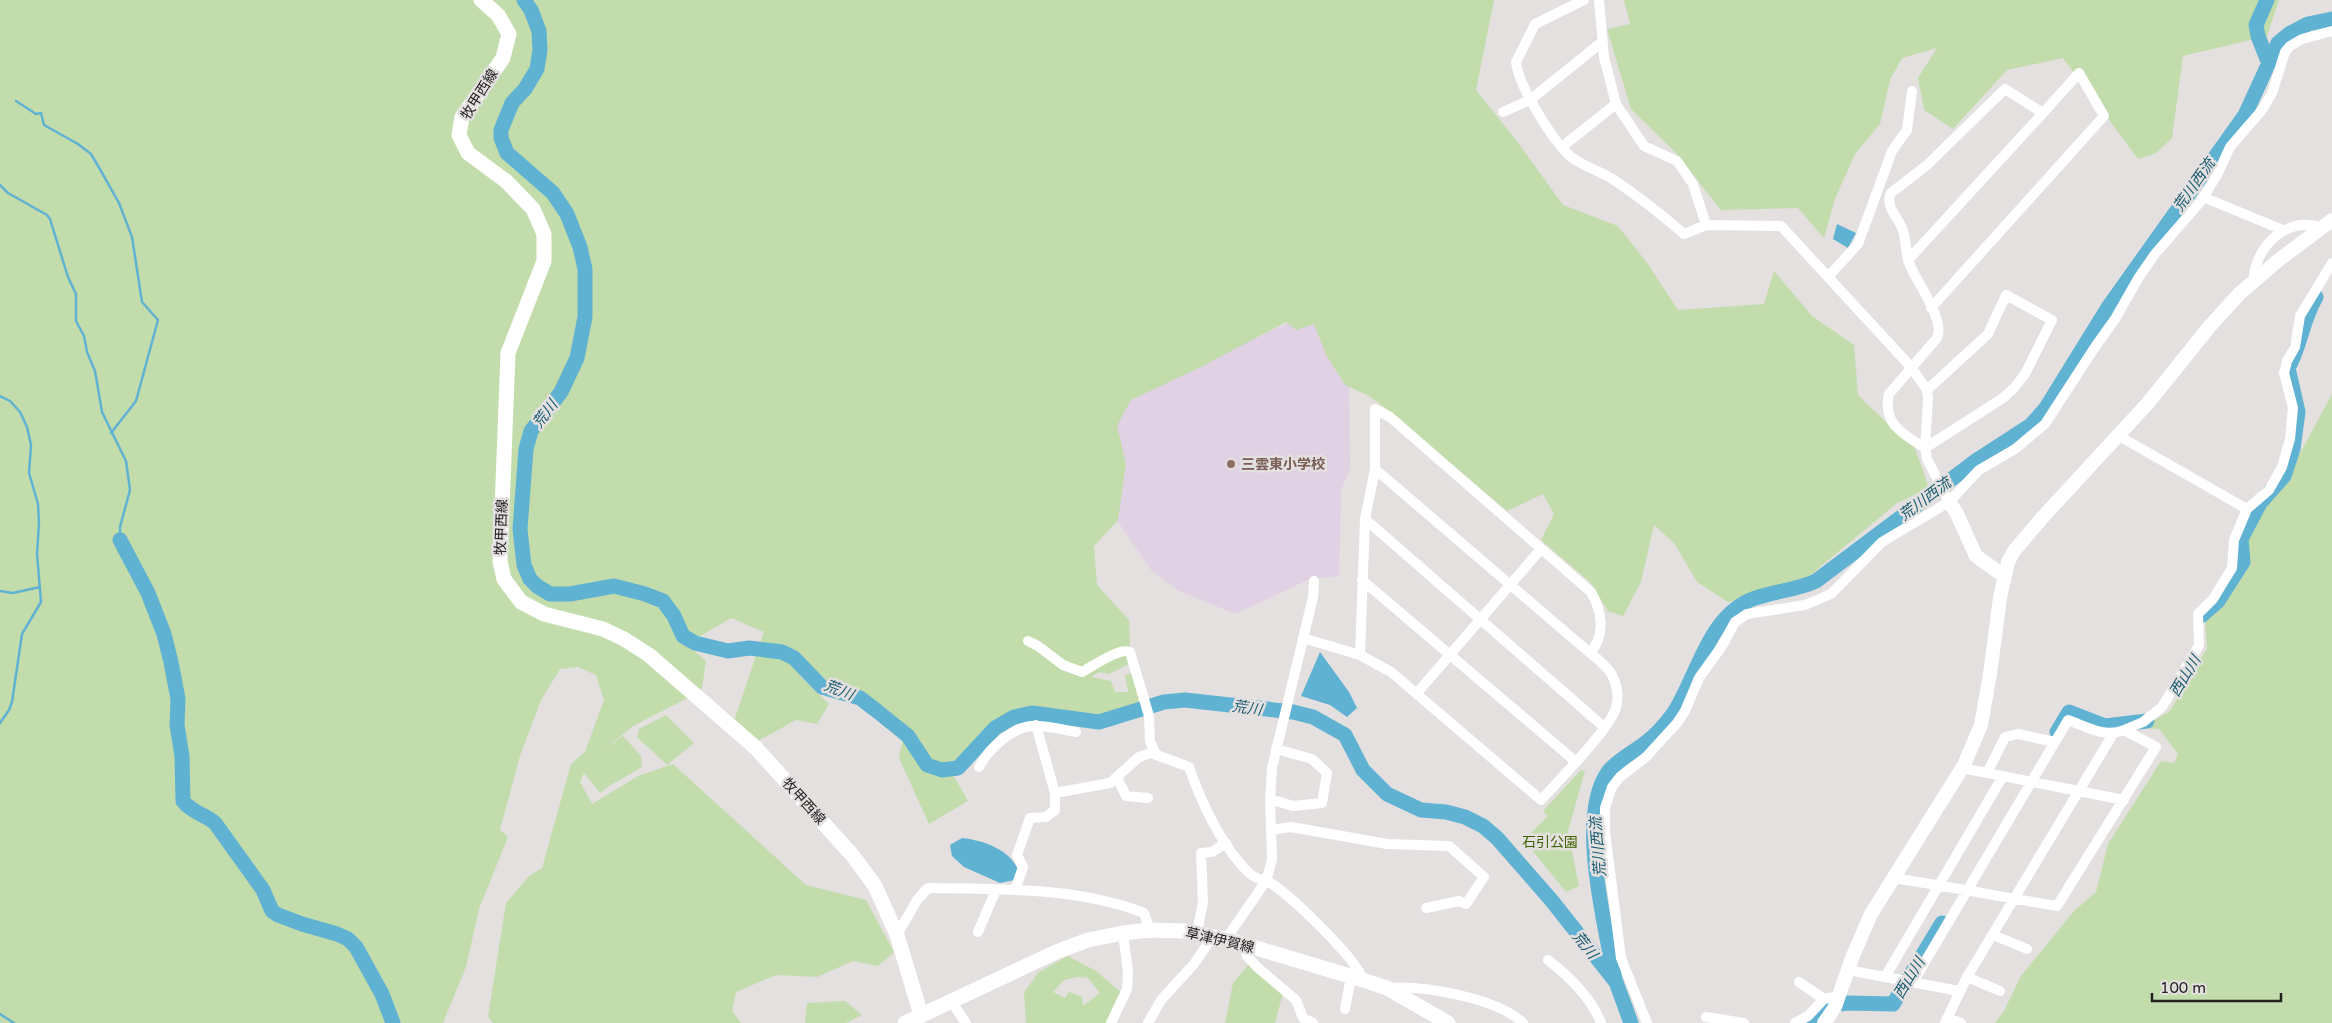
<svg xmlns="http://www.w3.org/2000/svg" width="2332" height="1023" viewBox="0 0 2332 1023" font-family="'Varela Round','Noto Sans JP',sans-serif">
	<style>
		.education { fill: #e0d1e4 }
		.green { fill: #c2dcac; fill-rule: evenodd }
		.water { fill: #60b2d2 }
		.lines { fill: none; stroke-linecap: round; stroke-linejoin: round }
		.stream { stroke: #60b2d2; stroke-width: 2.5 }
		.river { stroke: #60b2d2; stroke-width: 15 }
		.street { stroke: #fff; stroke-width: 10 }
		.secondary { stroke: #fff; stroke-width: 14 }
		.primary { stroke: #fff; stroke-width: 15 }
		.education-dot { fill: #8d6e63; stroke: #e3e0df; stroke-width: 2 }
		.labels { text-anchor: middle; stroke-width: 5; stroke-linejoin: round; paint-order: stroke }
		.street-label { font-size: 14px; fill: #232221; stroke: #e3e0df }
		.education-label { font-size: 14px; font-weight: bold; fill: #785e54; stroke: #e3e0df; text-anchor: start }
		.park-label { font-size: 14px; fill: #3c6201; stroke: #e3e0df }
		.water-label { font-size: 15px; font-style: italic; fill: #195b71; stroke: #e3e0df }
	</style>
	<rect width="100%" height="100%" fill="#e3e0df"/>
	<!-- education -->
	<path class="education" d="M1317 309 1349 380 1350 470 1341 490 1339 576 1308 580 1235 614 1179 591 1152 571 1114 516 1107 440 1129 398Z"/>
	<!-- green -->
	<path class="green" d="M0 0H1494L1476 90 1519 144 1563 205 1618 226 1648 264 1678 310 1764 304 1774 271 1812 316 1854 345 1858 395 1893 429 1914 446 1929 488 1897 503 1796 587 1728 602 1697 582 1674 543 1654 525 1641 582 1623 616 1608 611 1590 582 1541 540 1554 514 1543 494 1507 511 1394 415 1369 396 1345 385 1326 355 1314 324 1296 330 1286 322 1199 368 1131 400 1117 426 1126 464 1118 520 1094 546 1097 585 1129 620 1131 663 1109 674 1099 672 1091 677 1111 681 1115 692H1128L1125 675 1134 672 1140 710 1103 724 1029 715 982 737 949 768 968 801 929 824 899 758 904 734 883 711 831 683 797 656 800 676 829 704 817 724 796 720 756 742 734 721 764 632 731 618 687 644 706 661 702 688 688 698 633 726 604 750 623 736 641 756 642 767 609 786 600 793 584 773 580 782 592 804 638 776 673 764 806 885 866 900 894 952 878 966 853 961 817 977 776 975 736 992 732 1011 741 1023H493L488 1016 506 903 529 876 542 868 571 764 585 752 604 700 596 675 578 667 560 669 541 700 520 756 500 830 508 837 479 909 466 967 443 1023H0Z
		M1624 0H2279L2267 36 2183 56 2172 138 2156 153 2138 159 2063 58 2007 70 1953 129 1924 110 1918 78 1937 48 1902 58 1890 80 1880 124 1855 154 1835 199 1824 238 1798 208 1721 210 1675 152 1631 109 1607 29 1630 24Z
		M2332 394V1023H1995L2004 1011 2021 976 2074 911 2096 892 2108 844 2161 761 2174 763 2178 754 2159 729 2141 728 2170 711 2207 648 2205 617 2226 596 2246 566 2247 539 2263 507 2289 474Z
		M666 715 694 743 667 765 637 737 639 729Z
		M1581 770 1585 771 1568 831 1579 886 1566 892 1524 840 1548 816 1543 811Z
		M1068 956 1096 971 1122 993 1107 1023H1026L1024 992 1039 972ZM1078 977 1088 978 1100 993 1083 1006 1082 997 1069 992 1065 998 1053 992 1064 980Z
		M1250 963 1283 993 1275 1023H1225L1233 983Z
		M845 1001 862 1015 846 1023H805L807 1003Z"/>
	<!-- water -->
	<path class="water" d="M1837 224 1856 233 1848 248 1833 239Z
		M1320 652 1349 692 1357 708 1347 717 1330 705 1301 696Z
		M962 838C982 840 1010 849 1018 870L1015 880 1000 883 964 867 952 856 950 845Z"/>
	<g class="lines">
		<!-- stream -->
		<path class="stream" d="M16 101 36 114 41 113 44 125 78 144 91 154 101 171 119 203 132 237 142 302 158 320 136 401 111 433
			M0 185 8 193 47 215 50 219 68 277 76 294V321L84 336 87 352 95 371 102 412 126 461 130 490 120 527V540
			M0 396 10 401 20 412 27 427 31 445 29 473 38 504 39 523 37 554 41 602 22 634 12 702 9 710 0 723
			M0 591 13 593 40 587
			M0 1014 14 1023"/>
		<!-- river -->
		<path class="river" d="M524 0 531 10 539 31 540 50 537 69 525 89 512 103 501 130V138L507 153 553 193 567 214 580 247 585 269V317L577 358 561 392 531 431 526 449 520 529 524 565 530 579 537 586 550 594H570L614 586 645 594 663 601 674 616 683 636 695 643 728 651 749 648 782 652 794 658 822 687 860 698 877 711 908 736 927 765 942 770 958 768 995 728 1014 717 1032 713 1099 722 1164 702 1185 700 1293 712 1313 717 1345 735 1363 770 1387 794 1421 810 1446 812 1465 817 1483 826 1497 838 1552 901 1616 982 1631 1023
			M2267 0 2256 25 2258 36 2269 64
			M120 540 148 593 164 634 171 662 178 699 177 725 182 756 183 801C192 813 205 814 215 823L263 890 272 911 278 915 302 924 337 934 348 939 356 947 382 994 393 1023
			M2202 615 2218 601 2243 562 2241 539 2260 503 2284 476 2293 449 2298 412 2288 368C2301 346 2302 320 2316 297
			M2057 732 2069 712 2105 726 2147 721
			M1615 980C1606 927 1576 817 1608 772 1617 760 1632 753 1644 744 1655 736 1665 725 1673 714 1697 678 1707 619 1750 600 1771 591 1795 591 1816 581L1977 460 2031 425 2046 408 2109 306 2245 115 2278 43 2289 34 2308 24 2332 19
			M1809 1023 1829 1005 1848 1003 1893 1004 1942 923"/>
		<!-- street -->
		<path class="street" d="M1584 0 1535 24 1516 62C1519 87 1552 140 1571 157 1583 166 1599 171 1611 178 1637 195 1661 214 1684 234L1706 225 1781 226 1911 367 1927 390 1928 398 1925 448 1927 459 1949 502
			M1599 0 1604 57 1616 104 1644 146 1677 161 1693 184 1706 225
			M1503 112 1530 100 1602 42
			M1563 146 1616 104
			M2203 197 2283 230
			M1908 260 2043 113 2005 89 1927 165 1891 193C1885 207 1897 216 1902 228 1907 240 1905 252 1909 263 1915 280 1946 320 1937 338L1889 394C1882 424 1903 434 1925 448L2003 398 2014 388 2025 374 2052 320 2006 295 1988 334 1927 390
			M1828 277 1858 244 1892 151 1907 130 1912 91
			M2258 277 2254 274C2260 242 2289 216 2322 228
			M1931 308 2104 116 2079 73 2043 113
			M2119 436 2247 509
			M1375 469 1590 653
			M1365 519 1604 727
			M1362 580 1575 761
			M1303 638 1360 655 1391 672 1541 800C1558 781 1609 730 1616 708 1619 697 1617 685 1612 675 1607 666 1598 659 1590 653 1606 635 1602 611 1591 592L1390 417 1375 409V469L1365 519 1360 655
			M1028 641 1038 646 1063 665 1082 672C1093 666 1120 647 1130 652L1149 716 1150 741 1156 755
			M1417 693 1541 549
			M1036 725 1055 793
			M2124 730 2143 722 2162 707 2199 645 2198 614 2213 599 2232 568 2234 540 2247 509 2269 490 2282 467 2290 439 2293 408 2284 373 2287 361 2295 347 2300 316 2332 263
			M979 767C988 749 1015 724 1037 726 1050 726 1064 730 1076 732
			M1962 768 2124 800
			M1987 773 2005 737 2018 734 2055 742
			M1117 777 1126 796 1148 798
			M1270 799 1293 806 1322 803 1327 773 1312 759 1276 749
			M1271 830 1291 827 1387 844 1449 846 1484 877 1466 904 1459 901 1426 908
			M1892 878C1947 886 2002 897 2057 906L2156 747 2124 730C2105 738 2087 727 2068 720L1913 982
			M1015 890 1023 867 1017 855 1030 818 1046 817 1055 810V793L1110 783 1139 757 1151 753 1189 767C1201 802 1222 847 1249 873 1256 880 1265 879 1272 884 1292 897 1357 959 1363 980
			M978 932 996 890
			M1197 933 1203 902 1201 853 1212 852 1226 843
			M897 935 917 900 928 888C999 889 1077 887 1144 913L1150 930
			M1993 935 2027 949
			M1226 939 1266 881 1272 860 1270 799 1272 768 1313 597 1314 581
			M1243 943 1247 956 1257 967 1296 1000 1303 1018 1313 1023
			M1548 960C1570 977 1591 997 1601 1023
			M1848 970 1959 991
			M1885 977 2003 776
			M1967 977 2000 991
			M1799 982 1824 999
			M1388 988C1423 985 1497 998 1523 1023
			M951 1001 966 1023
			M1345 1009 1351 977
			M1706 1017 1744 1023
			M1947 1018 1961 1023
			M1111 1023 1127 989 1128 973 1123 933
			M1148 1023 1161 1000 1194 964 1213 936
			M1647 1023 1621 958 1605 832V808L1612 787 1620 777 1646 757 1677 723 1685 711 1699 678 1722 646 1735 622 1747 614 1805 605 1831 594 1882 542 1949 502 1979 470 2015 449 2045 424 2095 347 2115 319 2139 277 2155 254 2201 201 2217 175 2230 147 2262 110 2272 93 2285 52 2290 46 2302 39 2332 31
			M1795 1023 1808 1016 1824 999 1839 996
			M1945 1023 1967 977 2113 734"/>
		<!-- secondary -->
		<path class="secondary" d="M1949 502 1956 512 1976 556 2004 576
			M1824 1023 1835 1007 1852 958 1871 914 1964 765 1981 725 1990 674 2000 598 2008 562 2014 551 2042 518 2148 403 2210 326 2240 293 2280 259 2332 220"/>
		<!-- primary -->
		<path class="primary" d="M481 0 498 15 509 34 503 58 462 117 459 135 468 153 506 181 533 209 544 234V261L508 353 500 561 504 579 521 602 544 614 603 629 624 639 649 655 756 748 853 856 875 886 897 935 921 1015
			M905 1023 1056 952 1088 940 1123 933 1150 930 1184 931 1226 939 1363 980 1387 988 1448 1023"/>
	</g>
	<!-- markers -->
	<circle class="education-dot" cx="1231" cy="464" r="5"/>
	<g class="labels">
		<!-- street labels -->
		<g class="street-label">
			<text transform="translate(479 94) rotate(-58)" y="5">牧甲西線</text>
			<text transform="translate(501 527) rotate(-88)" y="5">牧甲西線</text>
			<text transform="translate(804 801) rotate(48)" y="5">牧甲西線</text>
			<text transform="translate(1220 940) rotate(13)" y="5">草津伊賀線</text>
		</g>
		<!-- education labels -->
		<g class="education-label">
			<text x="1241" y="469">三雲東小学校</text>
		</g>
		<!-- park labels -->
		<g class="park-label">
			<text x="1550" y="847">石引公園</text>
		</g>
		<!-- water labels -->
		<g class="water-label">
			<text transform="translate(2194 185) rotate(-55)" y="5">荒川西流</text>
			<text transform="translate(545 414) rotate(-53)" y="5">荒川</text>
			<text transform="translate(1925 499) rotate(-37)" y="5">荒川西流</text>
			<text transform="translate(2185 676) rotate(-59)" y="5">西山川</text>
			<text transform="translate(839 690) rotate(21)" y="5">荒川</text>
			<text transform="translate(1247 708) rotate(8)" y="5">荒川</text>
			<text transform="translate(1598 847) rotate(-95)" y="5">荒川西流</text>
			<text transform="translate(1585 945) rotate(51)" y="5">荒川</text>
			<text transform="translate(1909 978) rotate(-59)" y="5">西山川</text>
		</g>
	</g>
	<!-- scale -->
	<path d="M2152 993v8h129v-8" fill="none" stroke="#232221" stroke-width="2.5"/>
	<text x="2160" y="993" font-size="15" fill="#232221" stroke="#e3e0df" stroke-width="4" paint-order="stroke">100 m</text>
</svg>
